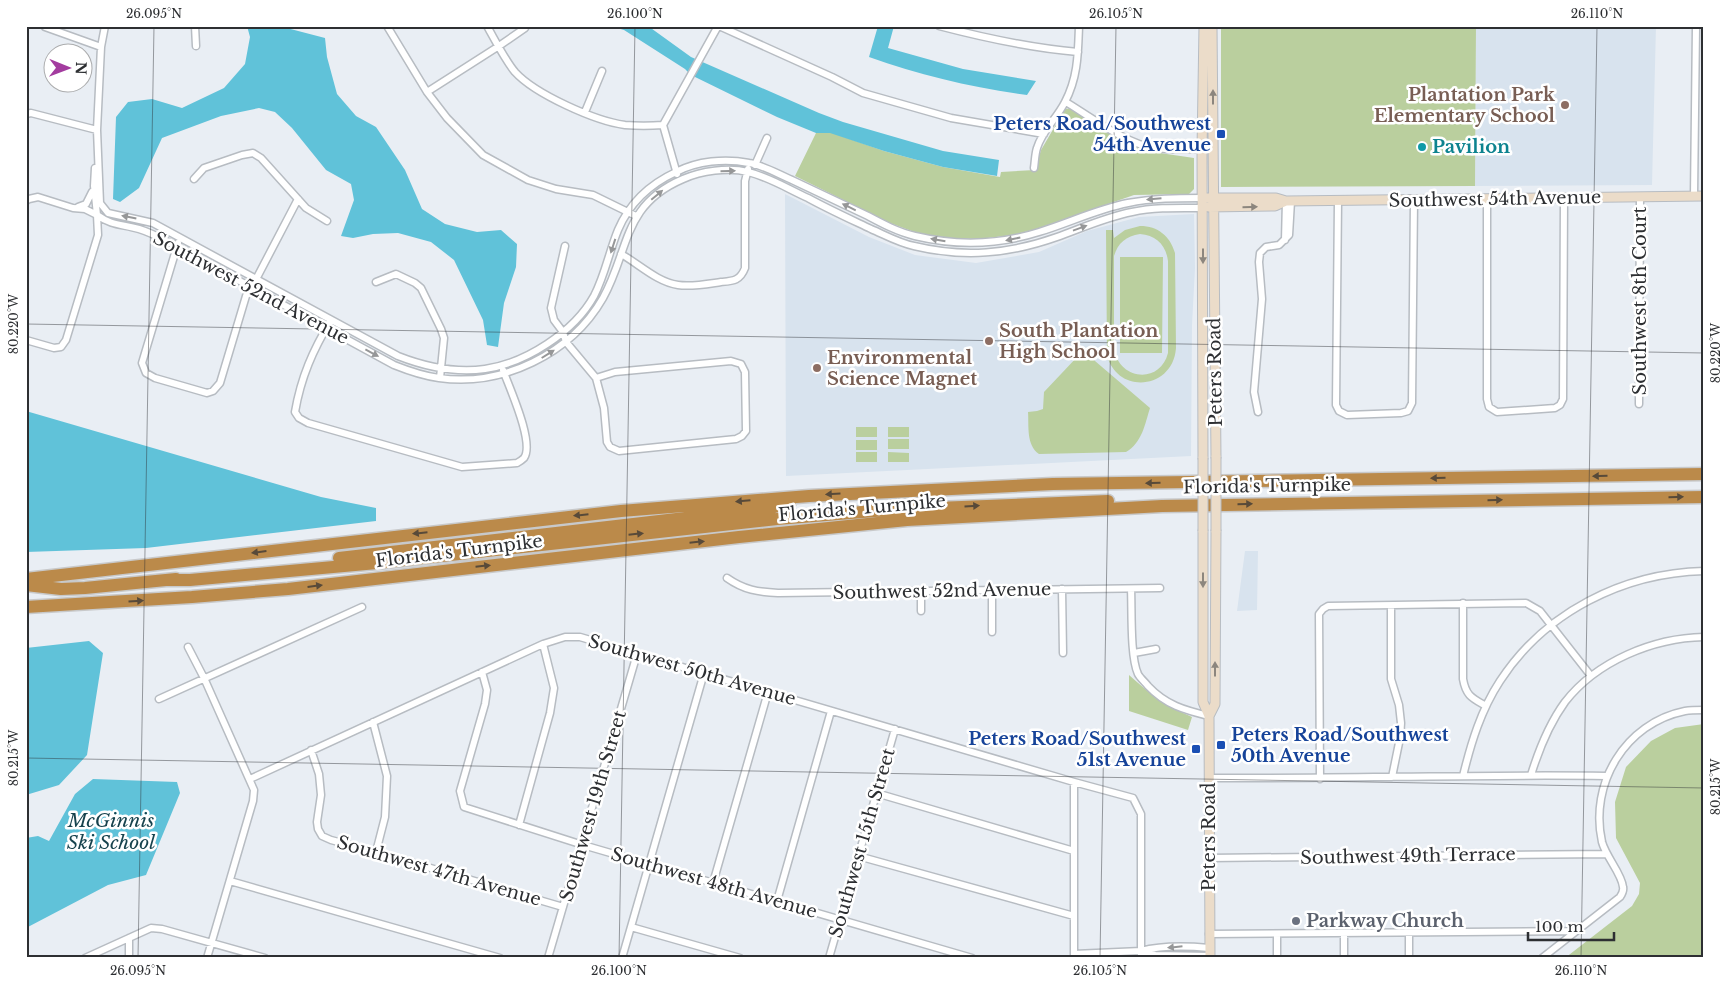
<svg xmlns="http://www.w3.org/2000/svg" width="1730" height="984" viewBox="0 0 1730 984" font-family="'Libre Baskerville',serif">
	<style>
		.built { fill: #d8e3ee }
		.green { fill: #bacf9e; fill-rule: evenodd }
		.water { fill: #60c2d9 }
		.lines { fill: none; stroke-linecap: round; stroke-linejoin: round }
		.street-casing { stroke: #b7bcc2; stroke-width: 9 }
		.secondary-casing { stroke: #b7bcc2; stroke-width: 11 }
		.highway-casing { stroke: #c8c9ca; stroke-width: 15 }
		.street { stroke: #fff; stroke-width: 6 }
		.secondary { stroke: #ebdcc9; stroke-width: 9 }
		.highway { stroke: #bb8a4a; stroke-width: 12 }
		.secondary-bridge-casing { stroke: #b7bcc2; stroke-width: 11; stroke-linecap: butt }
		.secondary-bridge { stroke: #ebdcc9; stroke-width: 9 }
		.oneway { fill: #8c867e }
		.oneway2 { fill: #969798 }
		.oneway3 { fill: #584a39 }
		.ticks { fill: none; stroke: #2d2f32; stroke-width: 1; stroke-opacity: 0.45 }
		.education-dot { fill: #8d6e63; stroke: #fff; stroke-width: 2 }
		.transit-dot { fill: #1a4fb4; stroke: #fff; stroke-width: 2 }
		.culture-dot { fill: #0f9aa8; stroke: #fff; stroke-width: 2 }
		.worship-dot { fill: #6b7280; stroke: #fff; stroke-width: 2 }
		.labels { text-anchor: middle; stroke-width: 5; stroke-linejoin: round; paint-order: stroke }
		.education-label { font-size: 18px; font-weight: bold; fill: #785e54; stroke: #fff; text-anchor: start }
		.transit-label { font-size: 18px; font-weight: bold; fill: #164399; stroke: #fff; text-anchor: end }
		.culture-label { font-size: 18px; font-weight: bold; fill: #0d838f; stroke: #fff; text-anchor: start }
		.street-label { font-size: 18px; fill: #2d2f32; stroke: #fff }
		.worship-label { font-size: 18px; font-weight: bold; fill: #5b616d; stroke: #fff; text-anchor: start }
		.water-label { font-size: 19px; font-style: italic; fill: #17434e; stroke: #fff }
		.neatline { fill: none; stroke: #2d2f32; stroke-width: 2 }
		.ticks-label { font-size: 12px; text-anchor: middle; fill: #2d2f32 }
	</style>
	<rect width="100%" height="100%" fill="#e9eef4"/>
	<!-- built -->
	<path class="built" d="M1476 26H1656L1652 185 1475 186Z
		M785 194 869 237 915 255 976 263 1039 252 1087 231 1139 217 1194 214 1195 268 1192 325 1191 456 786 476Z
		M1245 551H1258L1257 610 1237 611Z"/>
	<!-- green -->
	<path class="green" d="M1221 26H1476L1475 186 1221 187Z
		M1073 108 1132 143 1153 152 1194 158V189L1189 194 1134 195 1033 230 1013 235 979 239 946 238 917 233 890 223 795 176 816 133 830 132 884 151 943 167 1000 177 1001 172 1035 170 1041 150 1065 109Z
		M1140 226C1158 226 1170 236 1175 253L1176 348C1173 390 1117 395 1107 355L1106 230H1113L1114 238 1125 230ZM1140 234C1156 235 1166 245 1168 261V353C1160 385 1118 380 1114 348V256C1118 243 1126 236 1140 234Z
		M1120 257H1163L1162 353H1120Z
		M1088 355 1150 408C1145 424 1142 443 1126 452L1039 454C1026 445 1029 426 1028 412L1037 411 1043 409 1044 392 1078 356Z
		M856 427H877V437H856Z
		M888 427H909V437H888Z
		M888 439H909V449H888Z
		M856 440H877V450H856Z
		M856 452H877V462H856Z
		M888 452 909 453V462H888Z
		M1129 675C1150 694 1166 706 1192 717L1188 730 1129 711Z
		M1704 724V958H1565L1632 906 1639 894 1640 883 1616 838 1615 802 1626 767 1651 741 1675 728Z"/>
	<!-- water -->
	<path class="water" d="M247 26H279L325 38 327 57 337 94 356 116 376 127 405 170 422 209 445 224 477 232 501 230 517 244 516 267 504 303 498 347 487 345 483 320 454 260 431 242 398 233 373 234 353 238 341 236 354 200 351 184 326 170 292 128 275 112 259 108 221 116 162 138 139 188 120 202 113 199 116 117 128 102 152 99 182 108 224 88 245 64 250 37Z
		M594 26H648L691 57 819 113 843 122 943 151 999 160 997 176 943 167 884 151 830 133H816L777 117 691 75 685 69 624 30 617 28Z
		M878 26H894L888 48 963 69 1036 81 1027 95C973 88 920 75 869 57Z
		M26 411 321 497 376 508V521L146 548 26 552Z
		M89 641 103 653 87 755 59 785 26 795V648Z
		M93 779 177 782 180 793 146 875 108 885 26 928V838L38 836 49 841 75 794Z"/>
	<g class="lines">
		<defs>
			<path id="street" d="M105 26 101 47 97 130 100 203 108 213 153 223 398 356C426 367 455 373 485 369 526 363 574 332 594 296 605 275 609 252 618 230 629 204 650 184 676 172 697 161 725 158 749 163 763 165 778 174 792 180 817 192 843 204 868 216 883 224 898 232 915 236 957 246 998 245 1039 232 1069 223 1097 209 1128 203 1153 198 1177 198 1202 198
				M195 26 196 46
				M387 26 427 92 447 118 483 155 528 180 556 189 593 195 636 216
				M487 26C495 40 505 60 515 72 535 94 595 121 625 125 637 126 650 126 663 125
				M719 26 832 77 863 93 951 118 1044 134
				M939 26C985 38 1031 48 1078 52
				M45 27 101 47
				M427 92 499 46 525 28V26
				M1066 102C1089 116 1128 145 1155 148 1170 150 1187 149 1202 149
				M585 112 602 71
				M26 114 31 113 97 130
				M755 165 767 138
				M95 168 94 186 97 215C112 226 122 224 139 229 149 232 159 237 168 242L394 365C409 371 424 376 439 378 502 387 571 354 603 298 630 249 622 205 683 179 701 171 728 167 748 172 769 177 788 189 808 198 828 209 850 219 871 229 885 235 899 243 914 246 964 258 1009 254 1057 237 1082 228 1106 217 1132 212 1156 207 1179 208 1202 208
				M1034 168C1035 161 1035 154 1037 148 1042 131 1057 118 1065 102 1078 77 1078 54 1079 26
				M677 174 663 125 718 26
				M194 179 204 168 242 155 253 153 261 158 306 208 327 221
				M1694 196 1696 26
				M1487 200V399L1489 407 1497 412 1555 408 1560 405 1563 399 1564 198
				M26 201 29 199 38 197 73 208 85 209 97 215 98 235 66 340 61 347 54 348 26 340
				M1338 201 1336 405 1339 411 1347 415 1401 413 1408 411 1412 403 1414 200
				M78 207 86 204 92 192
				M1285 240 1286 201
				M178 243 142 363 146 373 155 378 207 393 213 391 220 383 246 296 252 287 298 199
				M565 246 551 308 554 320 563 332 566 342 596 378 604 408 607 442 610 447 619 451 736 439 742 436 746 431 745 372 741 364 731 361 615 372 596 378
				M621 254C639 264 657 282 678 285 692 287 707 284 721 282 733 281 740 281 745 268V181L748 169
				M376 282 396 274 415 283 421 288 441 329 444 338 440 378
				M331 320C313 350 301 377 295 412L299 418 308 423 462 467 517 463C519 462 522 460 524 458 535 443 509 387 503 370
				M1639 404 1640 197
				M1258 412 1254 392 1262 299 1259 262 1260 253 1266 247 1279 245 1289 235 1291 201
				M727 578C744 590 758 592 778 593L1160 588
				M1062 589 1063 653
				M1131 589C1132 609 1130 657 1138 674 1140 678 1145 682 1148 686 1166 705 1184 710 1209 716
				M921 590V611
				M992 590V632
				M1463 603V679C1466 696 1472 698 1486 706
				M1391 606V679L1399 705 1401 723 1400 738 1392 777
				M188 647 204 678 254 790 253 801 207 958
				M1134 653 1156 649
				M482 672 487 690 485 704 460 791 464 807 583 845 972 958
				M159 699 362 607
				M373 722 387 776 385 817 376 852
				M311 750 319 774 321 795 317 822 318 829 322 836 331 840 376 852 563 907
				M1531 775C1539 749 1549 724 1565 702 1597 661 1653 638 1704 637
				M1463 776C1471 743 1481 710 1500 681 1545 612 1623 573 1704 571
				M1209 778C1341 779 1474 774 1606 776
				M250 779 543 644 565 637H580L1074 782 1133 798 1141 814V958
				M1320 779 1319 614 1323 609 1328 606 1526 603 1540 611 1591 676
				M876 793 1074 851
				M519 825 550 713 554 688 543 644
				M858 856 1074 916
				M1209 858 1606 854
				M230 881 500 958
				M713 883 768 692
				M777 901 831 711
				M631 927 740 958
				M1409 933V958
				M1209 934 1576 931
				M1277 934V958
				M129 938V958
				M1143 952 1155 955 1210 956
				M1074 954 1141 951C1163 945 1187 946 1209 948
				M85 958 151 928 162 929 265 958
				M548 958 637 654
				M622 958 704 673
				M829 958 895 729
				M1074 958V782
				M1344 958V933
				M1542 958 1620 897C1622 894 1624 891 1623 887 1622 874 1606 857 1602 842 1589 784 1625 723 1685 711 1691 710 1698 710 1704 710"/>
			<path id="secondary" d="M1212 26 1216 457
				M1202 198H1276L1286 201 1704 196
				M1209 207 1275 206 1286 201
				M1203 458 1202 149 1204 26
				M1203 531V702L1209 716 1210 958
				M1209 716 1215 704 1216 531"/>
			<path id="highway" d="M339 558 771 508 790 502
				M26 579 621 511 809 496 1053 484 1704 474
				M169 580H190L377 563 777 519 887 510 1108 501
				M26 585 61 589 85 588 176 579
				M26 607 192 597 288 589 739 537 907 520 1162 506 1704 497"/>
		</defs>
		<!-- street casing -->
		<use href="#street" class="street-casing"/>
		<!-- secondary casing -->
		<use href="#secondary" class="secondary-casing"/>
		<!-- highway casing -->
		<use href="#highway" class="highway-casing"/>
		<!-- street -->
		<use href="#street" class="street"/>
		<!-- secondary -->
		<use href="#secondary" class="secondary"/>
		<!-- highway -->
		<use href="#highway" class="highway"/>
		<defs>
			<path id="secondary-bridge" d="M1216 457V531
				M1203 458V531"/>
		</defs>
		<!-- secondary-bridge casing -->
		<use href="#secondary-bridge" class="secondary-bridge-casing"/>
		<!-- secondary-bridge -->
		<use href="#secondary-bridge" class="secondary-bridge"/>
	</g>
	<!-- one-way arrows -->
	<defs><path id="oneway-solid" d="M-6-.8H1V-3.2L6.5 0L1 3.2V.8H-6Z" transform="scale(1.25)"/></defs>
	<g class="oneway">
		<use href="#oneway-solid" transform="translate(1213 97) rotate(-90)"/>
		<use href="#oneway-solid" transform="translate(1250 207) rotate(-1)"/>
		<use href="#oneway-solid" transform="translate(1203 256) rotate(90)"/>
		<use href="#oneway-solid" transform="translate(1203 580) rotate(90)"/>
		<use href="#oneway-solid" transform="translate(1215 669) rotate(-90)"/>
	</g>
	<g class="oneway2">
		<use href="#oneway-solid" transform="translate(728 171) rotate(-1)"/>
		<use href="#oneway-solid" transform="translate(657 195) rotate(-40)"/>
		<use href="#oneway-solid" transform="translate(1154 199) rotate(175)"/>
		<use href="#oneway-solid" transform="translate(849 207) rotate(-154)"/>
		<use href="#oneway-solid" transform="translate(129 217) rotate(-169)"/>
		<use href="#oneway-solid" transform="translate(1080 228) rotate(-20)"/>
		<use href="#oneway-solid" transform="translate(1013 239) rotate(168)"/>
		<use href="#oneway-solid" transform="translate(938 240) rotate(-170)"/>
		<use href="#oneway-solid" transform="translate(613 246) rotate(108)"/>
		<use href="#oneway-solid" transform="translate(372 353) rotate(28)"/>
		<use href="#oneway-solid" transform="translate(548 354) rotate(-32)"/>
		<use href="#oneway-solid" transform="translate(1175 947) rotate(174)"/>
	</g>
	<g class="oneway3">
		<use href="#oneway-solid" transform="translate(1600 476) rotate(179)"/>
		<use href="#oneway-solid" transform="translate(1438 478) rotate(179)"/>
		<use href="#oneway-solid" transform="translate(1153 483) rotate(179)"/>
		<use href="#oneway-solid" transform="translate(833 494) rotate(177)"/>
		<use href="#oneway-solid" transform="translate(1676 497) rotate(-1)"/>
		<use href="#oneway-solid" transform="translate(1495 500) rotate(-1)"/>
		<use href="#oneway-solid" transform="translate(743 501) rotate(175)"/>
		<use href="#oneway-solid" transform="translate(1245 504) rotate(-1)"/>
		<use href="#oneway-solid" transform="translate(972 506) rotate(-3)"/>
		<use href="#oneway-solid" transform="translate(581 515) rotate(174)"/>
		<use href="#oneway-solid" transform="translate(420 533) rotate(174)"/>
		<use href="#oneway-solid" transform="translate(636 534) rotate(-6)"/>
		<use href="#oneway-solid" transform="translate(697 542) rotate(-6)"/>
		<use href="#oneway-solid" transform="translate(259 552) rotate(173)"/>
		<use href="#oneway-solid" transform="translate(483 566) rotate(-6)"/>
		<use href="#oneway-solid" transform="translate(315 586) rotate(-7)"/>
		<use href="#oneway-solid" transform="translate(136 601) rotate(-4)"/>
	</g>
	<!-- ticks -->
	<path class="ticks" d="M26 324 1704 353M26 758 1704 788M138 958 154 26M619 958 635 26M1100 958 1116 26M1581 958 1597 26"/>
	<!-- markers -->
	<g class="education-dot">
		<circle cx="1565" cy="105" r="5"/>
		<circle cx="989" cy="341" r="5"/>
		<circle cx="817" cy="368" r="5"/>
	</g>
	<g class="transit-dot">
		<rect x="1216" y="129" width="10" height="10" rx="2.5"/>
		<rect x="1216" y="740" width="10" height="10" rx="2.5"/>
		<rect x="1191" y="744" width="10" height="10" rx="2.5"/>
	</g>
	<circle class="culture-dot" cx="1422" cy="147" r="5"/>
	<circle class="worship-dot" cx="1296" cy="921" r="5"/>
	<g class="labels">
		<!-- education labels -->
		<g class="education-label">
			<text x="1555" y="101" text-anchor="end">Plantation Park<tspan x="1555" dy="21">Elementary School</tspan></text>
			<text x="999" y="337">South Plantation<tspan x="999" dy="21">High School</tspan></text>
			<text x="827" y="364">Environmental<tspan x="827" dy="21">Science Magnet</tspan></text>
		</g>
		<!-- transit labels -->
		<g class="transit-label">
			<text x="1211" y="130">Peters Road/Southwest<tspan x="1211" dy="21">54th Avenue</tspan></text>
			<text x="1231" y="741" text-anchor="start">Peters Road/Southwest<tspan x="1231" dy="21">50th Avenue</tspan></text>
			<text x="1186" y="745">Peters Road/Southwest<tspan x="1186" dy="21">51st Avenue</tspan></text>
		</g>
		<!-- culture labels -->
		<g class="culture-label">
			<text x="1432" y="153">Pavilion</text>
		</g>
		<!-- street labels -->
		<g class="street-label">
			<text transform="translate(1495 199) rotate(-1)" y="6">Southwest 54th Avenue</text>
			<text transform="translate(251 288) rotate(28)" y="6">Southwest 52nd Avenue</text>
			<text transform="translate(1640 301) rotate(-90)" y="6">Southwest 8th Court</text>
			<text transform="translate(1215 372) rotate(-91)" y="6">Peters Road</text>
			<text transform="translate(1267 486) rotate(-1)" y="6">Florida's Turnpike</text>
			<text transform="translate(862 508) rotate(-5)" y="6">Florida's Turnpike</text>
			<text transform="translate(459 551) rotate(-7)" y="6">Florida's Turnpike</text>
			<text transform="translate(942 591) rotate(-1)" y="6">Southwest 52nd Avenue</text>
			<text transform="translate(692 670) rotate(16)" y="6">Southwest 50th Avenue</text>
			<text transform="translate(593 806) rotate(-74)" y="6">Southwest 19th Street</text>
			<text transform="translate(1209 837) rotate(-90)" y="6">Peters Road</text>
			<text transform="translate(862 843) rotate(-74)" y="6">Southwest 15th Street</text>
			<text transform="translate(1408 856) rotate(-1)" y="6">Southwest 49th Terrace</text>
			<text transform="translate(439 871) rotate(16)" y="6">Southwest 47th Avenue</text>
			<text transform="translate(714 883) rotate(16)" y="6">Southwest 48th Avenue</text>
		</g>
		<!-- worship labels -->
		<g class="worship-label">
			<text x="1306" y="927">Parkway Church</text>
		</g>
		<!-- water labels -->
		<g class="water-label">
			<text x="111" y="827">McGinnis<tspan x="111" dy="22">Ski School</tspan></text>
		</g>
	</g>
	<!-- border -->
	<rect width="1730" height="984" fill="none" stroke="#ffffff" stroke-width="55"/>
	<!-- north arrow -->
	<g transform="translate(68 68) rotate(91)"><circle r="24" fill="#ffffff" stroke="#abacad"/>
	<path d="M0-4L9 19L0 12L-9 19Z" fill="#a33c9f"/>
	<text y="-8" font-size="14" font-weight="bold" text-anchor="middle" fill="#2d2f32">N</text>
	</g>
	<!-- scale -->
	<path d="M1528 932v8h86v-8" fill="none" stroke="#2d2f32" stroke-width="2.5"/>
	<text x="1535" y="932" font-size="15" fill="#2d2f32" stroke="#ffffff" stroke-width="4" paint-order="stroke">100 m</text>
	<rect x="28" y="28" width="1674" height="928" class="neatline"/>
	<g class="ticks-label">
		<text x="154" y="18">26.095°N</text>
		<text x="635" y="18">26.100°N</text>
		<text x="1116" y="18">26.105°N</text>
		<text x="1597" y="18">26.110°N</text>
		<text transform="translate(14 324) rotate(-90)" y="4">80.220°W</text>
		<text transform="translate(1716 353) rotate(-90)" y="4">80.220°W</text>
		<text transform="translate(14 758) rotate(-90)" y="4">80.215°W</text>
		<text transform="translate(1716 787) rotate(-90)" y="4">80.215°W</text>
		<text x="138" y="975">26.095°N</text>
		<text x="619" y="975">26.100°N</text>
		<text x="1100" y="975">26.105°N</text>
		<text x="1581" y="975">26.110°N</text>
	</g>
</svg>
